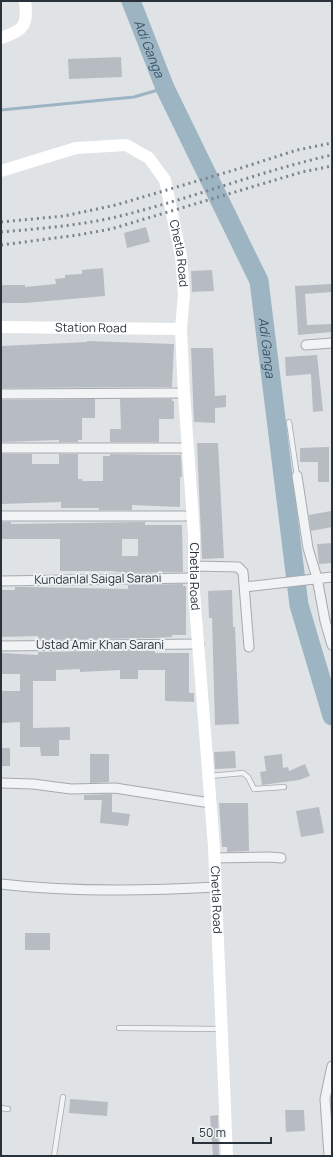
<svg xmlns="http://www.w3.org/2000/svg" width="333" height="1157" viewBox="0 0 333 1157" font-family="Manrope,sans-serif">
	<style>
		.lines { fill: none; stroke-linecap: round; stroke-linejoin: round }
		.stream { stroke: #9db4c3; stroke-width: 3 }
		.river { stroke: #9db4c3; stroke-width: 19 }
		.building { fill: #b6bcc2; fill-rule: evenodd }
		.lane-casing { stroke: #a5aaaf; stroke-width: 6 }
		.street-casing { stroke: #a5aaaf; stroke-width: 11 }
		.lane { stroke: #f1f3f5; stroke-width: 4.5 }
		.street { stroke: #f1f3f5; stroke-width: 9 }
		.secondary { stroke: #fff; stroke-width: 12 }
		.rail { stroke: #7a848e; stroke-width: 3; stroke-dasharray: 2 4; stroke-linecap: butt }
		.labels { text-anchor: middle; stroke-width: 4; stroke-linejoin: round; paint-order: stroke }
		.street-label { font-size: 12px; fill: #29323b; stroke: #eef1f4 }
		.water-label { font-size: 13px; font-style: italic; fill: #38556b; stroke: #eef1f4 }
	</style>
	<rect width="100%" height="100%" fill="#dfe3e6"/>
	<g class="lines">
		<!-- stream -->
		<path class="stream" d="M1 110 134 97 165 88"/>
		<!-- river -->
		<path class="river" id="s1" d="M131 1 165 88 259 281 299 605 332 716"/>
	</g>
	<!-- building -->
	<path class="building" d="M121 57 122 77 69 79 68 59Z
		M146 227 150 242 127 248 124 233Z
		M103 268 105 296 25 303H1V285H25V287L56 284 55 279 65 278V275L82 274V270Z
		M212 270 214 291 192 292 191 271Z
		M332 284V292L305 294 307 325 332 324V332L298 335 295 286Z
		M87 341 174 344 172 387 1 388V346L87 342Z
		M191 348H213L215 396 226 395V407L215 408V423L194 422Z
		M317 355 323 411 313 412 311 374 286 376 285 357Z
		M95 399V418H82V440H78V442H59V440L1 442 2 400Z
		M120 399H172V401H174V419H159V442H110V429H121Z
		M197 443H218L224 558 202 559Z
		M329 447V482H318V462H300V448Z
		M1 454H32V464H59V454H78V479H82V481H103V456H110V454L181 455 182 477H180V507L132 505V510H99V508H61V502L1 504Z
		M331 511 332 527 311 531 309 515Z
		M1 522H11V524L145 522V525H182L183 572 128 573 111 571H60V539H1ZM122 539H138V556H122Z
		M332 543V563L319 564 317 544Z
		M183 584V586H186V635H172V637L155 638 38 640V636L1 637V590H15V587H25L128 589V585Z
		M232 590 233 627H235L239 724 215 725 212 618H209L208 591Z
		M155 650V653H189V693H194V702L165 701V670H138V679H120V670L80 672V669L56 670V681H33V728L70 727V740H59V756H41L40 747H20V722L1 723V691H20V674H1V653L38 655V652Z
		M1 748H10V766H1Z
		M235 751 236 768 215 769 214 752Z
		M90 754H109V782L90 783Z
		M282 754 283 768 288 767 289 771 305 764 310 776 299 780 262 785 260 772 266 771 264 756Z
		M112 794V812L130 814 128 826 100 823 102 800H84V795Z
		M219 803H248L249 851 227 852V847H222Z
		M319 807 324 833 301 837 296 811Z
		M25 933H50V950H25Z
		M70 1099 108 1102 107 1116 69 1113Z
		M285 1110H304L305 1131 286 1132Z
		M218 1115 219 1156H213L210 1116Z"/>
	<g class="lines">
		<defs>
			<path id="lane" d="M289 422 297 476
				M209 776 243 773 248 777 254 789 284 787
				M119 1028 220 1029
				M1 1108 8 1109
				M54 1156 63 1097"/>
			<path id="street" d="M306 345 332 343
				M1 394 184 393
				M1 448H187
				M297 476 308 548 317 578 325 621 332 645
				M1 516H192
				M194 566 238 567 243 572 249 647
				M1 581 194 578
				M245 587 332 577
				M1 646 199 644
				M1 783 33 784 71 789 115 788 210 803
				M215 858 270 857 281 858
				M1 884C70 892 147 891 216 887
				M329 1156 325 1099 332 1066"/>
		</defs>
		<!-- lane casing -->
		<use href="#lane" class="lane-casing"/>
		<!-- street casing -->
		<use href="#street" class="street-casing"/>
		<!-- lane -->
		<use href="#lane" class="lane"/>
		<!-- street -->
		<use href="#street" class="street"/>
		<!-- secondary -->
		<g class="secondary">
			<path d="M1 38C24 30 28 26 25 1"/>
			<path id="s2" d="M1 171 76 148 126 145 149 158 165 180 181 256 184 294 181 329 184 393 194 535V592L214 847 227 1156"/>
			<path id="s3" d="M1 327 181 329"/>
		</g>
		<!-- rail -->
		<path class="rail" d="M1 222 64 216 116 205 241 168 297 150 332 143
			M1 232C36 229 72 226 107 219 183 202 256 172 332 155
			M1 245 78 235 111 229 302 172 332 166"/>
	</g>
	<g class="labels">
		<!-- street labels -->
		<g class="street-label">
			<text dy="4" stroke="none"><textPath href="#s2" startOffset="257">Chetla Road</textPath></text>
			<text dy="4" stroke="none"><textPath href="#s3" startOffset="90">Station Road</textPath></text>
			<text dy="4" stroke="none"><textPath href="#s2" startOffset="581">Chetla Road</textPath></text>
			<text transform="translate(98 579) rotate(-1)" y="4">Kundanlal Saigal Sarani</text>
			<text x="100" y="649">Ustad Amir Khan Sarani</text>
			<text dy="4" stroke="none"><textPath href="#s2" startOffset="905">Chetla Road</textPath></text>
		</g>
		<!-- water labels -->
		<g class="water-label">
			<text dy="5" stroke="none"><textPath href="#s1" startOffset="51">Adi Ganga</textPath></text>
			<text dy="5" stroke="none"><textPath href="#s1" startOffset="375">Adi Ganga</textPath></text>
		</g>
	</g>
	<!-- border -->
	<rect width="333" height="1157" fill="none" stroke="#29323b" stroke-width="4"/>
	<!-- scale -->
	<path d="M193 1137v6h78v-6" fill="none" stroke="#29323b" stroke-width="2"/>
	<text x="199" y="1137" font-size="12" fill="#29323b" stroke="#eef1f4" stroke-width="3" paint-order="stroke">50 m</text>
</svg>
